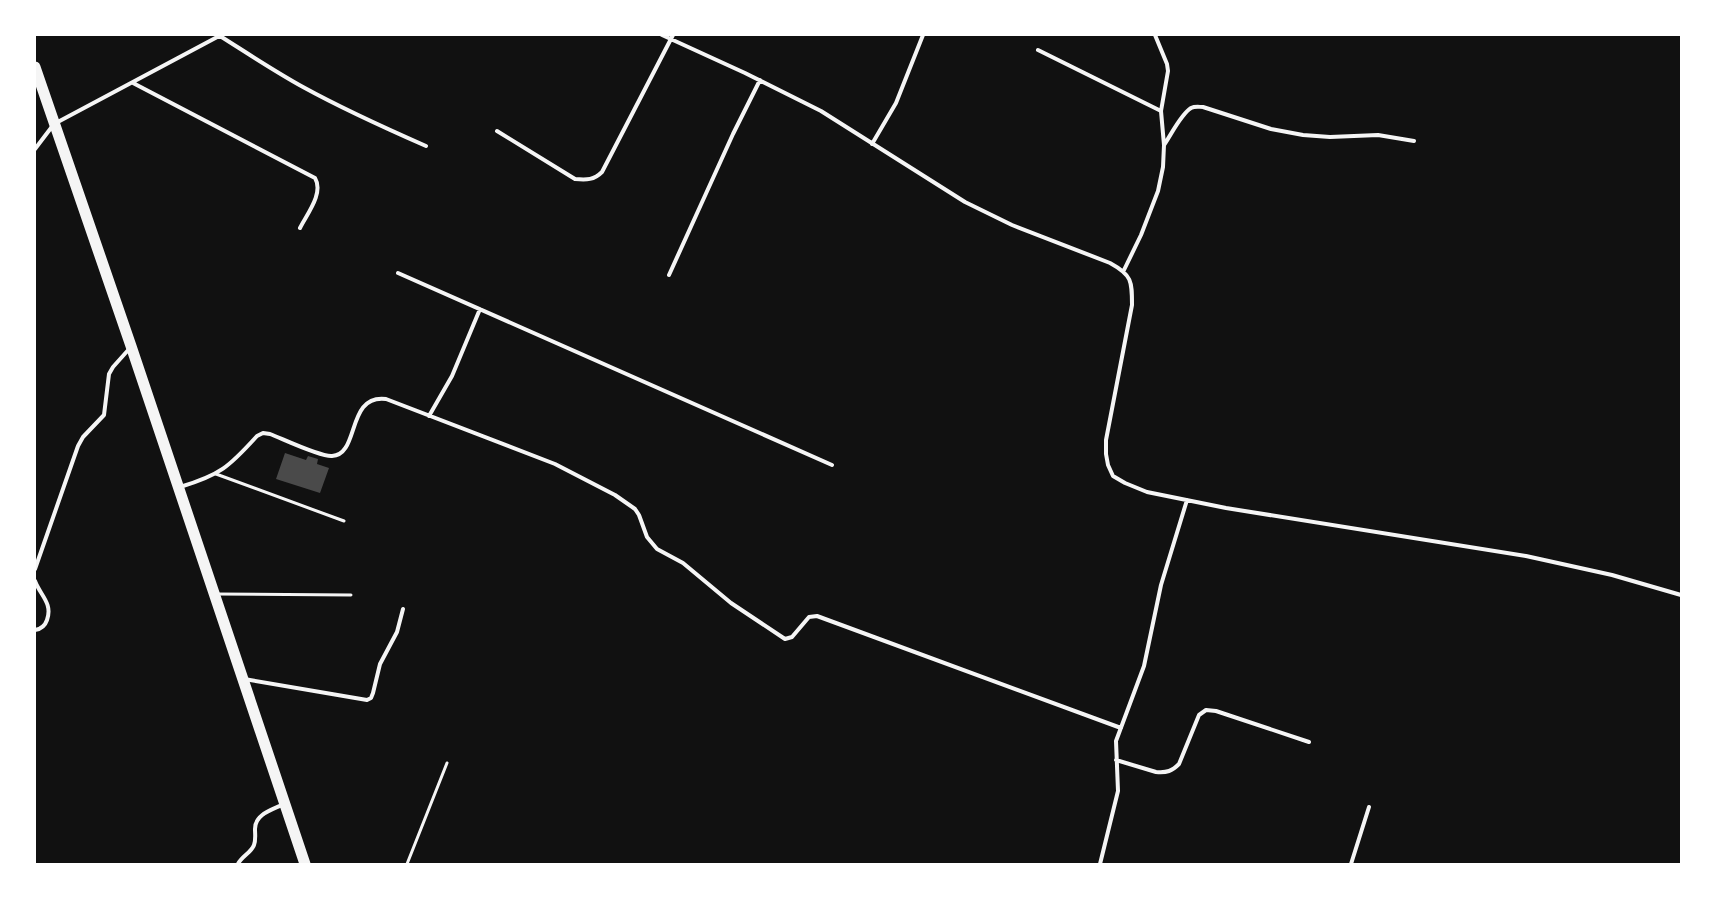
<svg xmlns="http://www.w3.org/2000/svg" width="1716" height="899" viewBox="0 0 1716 899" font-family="Montserrat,sans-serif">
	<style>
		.building { fill: #4a4a4a }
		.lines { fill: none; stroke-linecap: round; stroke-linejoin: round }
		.service { stroke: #f5f5f5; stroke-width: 3 }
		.minor { stroke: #f5f5f5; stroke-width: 4 }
		.trunk { stroke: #f5f5f5; stroke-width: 11 }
	</style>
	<rect width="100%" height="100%" fill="#111"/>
	<!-- building -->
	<path class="building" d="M285 453 306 460 308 456 318 459 317 464 329 468 320 493 276 479Z"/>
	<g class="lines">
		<!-- service -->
		<path class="service" d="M216 474 344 521
			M216 594 351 595
			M407 864 447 763"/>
		<!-- minor -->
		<path class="minor" d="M662 35 745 73 821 111 965 202 1012 225 1110 263C1132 275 1132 281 1132 305L1106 440V454L1108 465 1113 476 1125 483 1147 492 1226 508 1526 556 1612 575 1681 595
			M220 36C247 53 274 71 303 87 343 109 385 128 426 146
			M1038 50 1161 111
			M133 83 315 178C324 193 307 214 300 228
			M497 131 575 179C587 180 594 180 602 172L673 35
			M872 144 896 103 923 35
			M1164 145C1171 135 1181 114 1191 108 1195 106 1199 107 1203 107L1271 129 1303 135 1330 137 1378 135 1414 141
			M35 149 54 124 221 35
			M1124 270 1141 235 1158 191 1163 167 1164 145 1161 111 1168 71 1167 64 1155 35
			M398 273 832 465
			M669 275 733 134 760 80
			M429 416 452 376 480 309
			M180 487C220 475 229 467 257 436L263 433 270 434C283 439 320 457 332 456 360 455 346 394 386 399L555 464 615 495 635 509 639 515 647 537 657 549 683 563 731 603 785 639 792 637 809 617 817 616 1121 728
			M35 569 78 446 83 437 104 415 109 374 113 367 130 348
			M35 581C40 595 53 603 47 620 45 626 41 629 35 630
			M244 679 367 700 371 698 373 693 380 664 397 632 403 609
			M1116 760 1156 772C1167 773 1172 771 1179 764L1199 715 1206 710 1216 711 1309 742
			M238 864C242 856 251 853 254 845 256 840 255 834 255 829 255 814 272 810 284 804
			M1100 864 1118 791 1116 741 1144 666 1161 585 1187 500
			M1351 864 1369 807"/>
		<!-- trunk -->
		<path class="trunk" d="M35 67 131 346 305 864"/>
	</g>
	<!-- border -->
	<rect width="1716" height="899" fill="none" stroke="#ffffff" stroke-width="72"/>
</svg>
